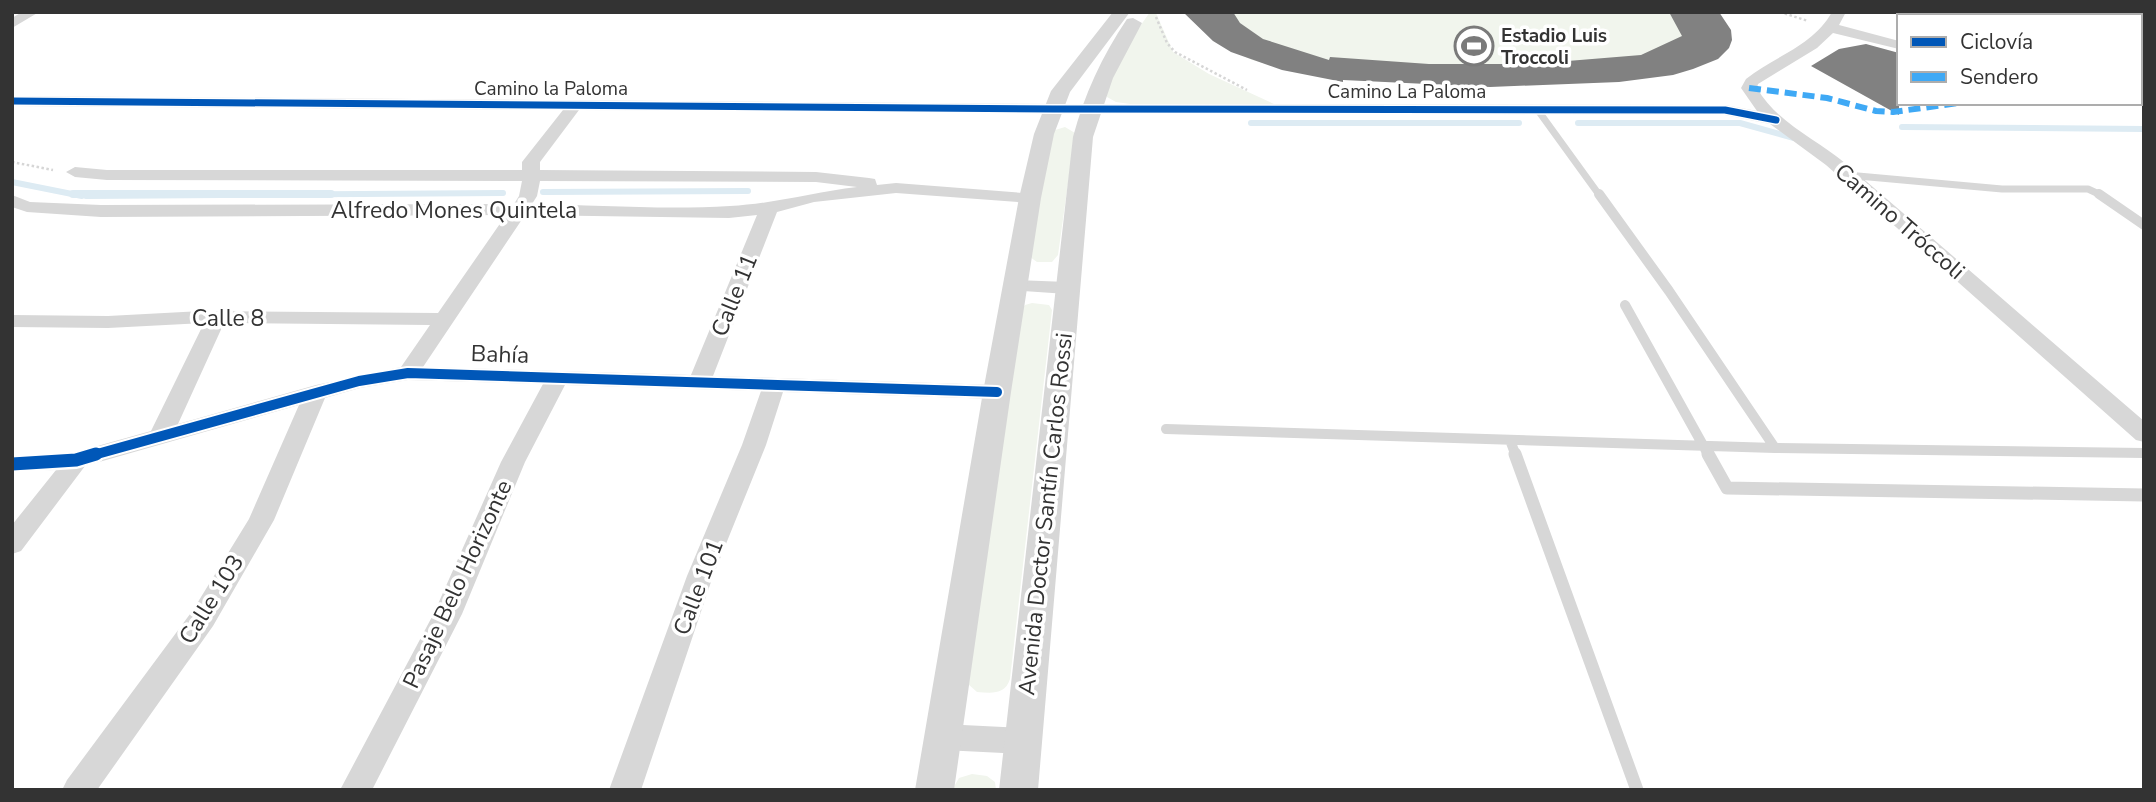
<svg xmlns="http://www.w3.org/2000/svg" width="2156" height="802" viewBox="0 0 2156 802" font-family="'Nunito Sans',sans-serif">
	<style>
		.green { fill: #f1f5ed }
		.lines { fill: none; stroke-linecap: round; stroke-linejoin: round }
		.stream-far1 { stroke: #ddebf3; stroke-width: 6 }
		.stream { stroke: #ddebf3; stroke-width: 8 }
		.building { fill: #818181 }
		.path { stroke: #d6d6d6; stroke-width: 2.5; stroke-dasharray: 2.5 2.5; stroke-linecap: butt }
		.service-far2 { stroke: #d7d7d7; stroke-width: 7 }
		.service-far1 { stroke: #d7d7d7; stroke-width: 10 }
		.service { stroke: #d7d7d7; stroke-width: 13 }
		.minor { fill: #d7d7d7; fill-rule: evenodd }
		.tertiary { fill: #d7d7d7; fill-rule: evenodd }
		.quiet { stroke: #3fa9f5; stroke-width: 6; stroke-dasharray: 12 6; stroke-linecap: butt }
		.cycleway-far2-casing { stroke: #fff; stroke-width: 10 }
		.cycleway-far1-casing { stroke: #fff; stroke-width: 14 }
		.cycleway-casing { stroke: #fff; stroke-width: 18 }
		.cycleway-far2 { stroke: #0057b8; stroke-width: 7 }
		.cycleway-far1 { stroke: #0057b8; stroke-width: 10 }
		.cycleway { stroke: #0057b8; stroke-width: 13 }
		.labels { text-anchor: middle; stroke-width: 7; stroke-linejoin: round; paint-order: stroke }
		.far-poi-label { font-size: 19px; font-weight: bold; fill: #333; stroke: #fff; text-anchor: start }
		.far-street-label { font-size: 19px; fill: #333; stroke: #fff }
		.street-label { font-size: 23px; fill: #333; stroke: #fff }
	</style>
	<rect width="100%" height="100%" fill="#fff"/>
	<!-- green -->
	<path class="green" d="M1150 12 1156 13 1173 52 1209 74 1274 104H1130L1116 102 1107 97 1105 91 1122 52Z
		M1188 12H1718L1727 42 1522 85 1411 83 1306 74 1252 60 1217 43Z
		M1065 127 1075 133 1058 255 1052 262H1037L1030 257 1052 131Z
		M1032 303 1049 305 1052 310 1010 679C1005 695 992 693 977 692L968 684 1022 309 1025 305Z
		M972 774 987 776 995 782 996 790H952L959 778Z"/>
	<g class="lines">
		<!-- stream-far1 -->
		<path class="stream-far1" d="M2135 12 2144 17
			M1251 123H1519
			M1578 123H1740L1794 138
			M1902 127 2144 129
			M12 182 82 196
			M543 192 748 191
			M86 196 503 193"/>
		<!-- stream -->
		<path class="stream" d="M73 194H331"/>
	</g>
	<!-- building -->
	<path class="building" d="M1183 12H1233L1240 23 1263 39 1329 60 1330 57 1429 64H1531L1641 55 1682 36 1669 12H1719L1731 30 1732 40 1729 48 1718 59 1693 69 1673 75 1619 82 1490 87 1343 80V82L1282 70 1231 52 1213 41Z
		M1866 44 1899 53V115L1811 66 1839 49Z"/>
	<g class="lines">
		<!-- path -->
		<path class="path" d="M1780 12 1808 21
			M1156 17 1167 43 1175 52 1247 90
			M12 162 53 170"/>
		<!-- service-far2 -->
		<path class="service-far2" d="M1537 109 1600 196
			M1847 175 2002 189H2088L2103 196"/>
		<!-- service-far1 -->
		<path class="service-far1" d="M1599 194 1669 291 1775 448
			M2099 194 2144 225
			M1625 305 1709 456
			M1166 429 1775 448 2144 453
			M1510 440 1516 456"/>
		<!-- service -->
		<path class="service" d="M1515 454 1637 790
			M1708 454 1727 488 2144 495"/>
		<!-- minor -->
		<path class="minor" d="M22 12H39L12 28V18Z
			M1832 12H1846L1839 25 1899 41V49L1833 33 1817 48 1758 84 1757 88C1776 122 1816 139 1845 163 1945 249 2044 335 2144 421V442L2136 440 1826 165 1770 124 1725 115 579 110 540 162V170L816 172 869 178 875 179 877 185 896 183 1036 194 1039 198 1036 202 1030 203 896 193 814 202 777 212 713 376 997 385 1005 387 1008 392 1005 397 997 399 783 392 766 445 713 576 641 790H609L687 576 742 445 761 391 565 385 525 462 462 614 372 790H340L434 613 501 462 543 384 408 380 360 388 325 398 274 520 213 626 97 790H62L67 780 193 610 249 519 299 405 85 466 21 551 12 554V525L56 470 12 472V456L76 452 151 431 204 323 108 328 12 327V315L108 316 202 311 438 313 506 215 101 217 27 212 12 207V195L30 202 101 205 514 204 519 196 522 181 107 180 75 177 66 172 75 167 107 170H522V162L563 110 12 106V96L1053 104 1725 105 1757 111 1741 88 1746 79C1775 56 1813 46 1832 12ZM540 181 816 182 857 187C814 192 773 204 730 206 665 210 597 205 532 204L537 196ZM525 215 729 218 757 215 691 375 423 367ZM224 323 430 325 401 367 316 385 178 424Z
			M2031 12H2045L2044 16H2030Z
			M2140 94 2144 95V105L2138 103H2140Z
			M1016 280 1067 282 1074 284 1077 288 1074 292 1067 294 1009 290 1006 286 1009 282Z
			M943 724 1023 728 1034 732 1038 741 1034 750 1023 754 943 750 932 746 928 737 932 728Z"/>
		<!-- tertiary -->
		<path class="tertiary" d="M1113 12H1130L1070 92 1054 134 1041 198 1011 392 954 790H915L983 392 1019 198 1034 134 1051 91Z
			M1133 18 1142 23 1113 78 1093 137 1038 790H999L1073 137C1084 95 1102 56 1127 19Z"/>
		<!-- quiet -->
		<path class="quiet" d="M1749 88 1827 98 1876 111 1893 112 1959 103"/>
		<defs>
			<path id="cycleway-far2" d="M12 101 1053 109 1725 110 1776 120"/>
			<path id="cycleway-far1" d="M90 456 359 381 408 373 997 392"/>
			<path id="cycleway" d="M12 464 76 460 96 454"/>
		</defs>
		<!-- cycleway-far2 casing -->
		<use href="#cycleway-far2" class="cycleway-far2-casing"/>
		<!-- cycleway-far1 casing -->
		<use href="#cycleway-far1" class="cycleway-far1-casing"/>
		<!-- cycleway casing -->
		<use href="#cycleway" class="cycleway-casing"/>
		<!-- cycleway-far2 -->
		<use href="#cycleway-far2" class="cycleway-far2"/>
		<!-- cycleway-far1 -->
		<use href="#cycleway-far1" class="cycleway-far1"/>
		<!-- cycleway -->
		<use href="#cycleway" class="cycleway"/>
	</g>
	<!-- icons -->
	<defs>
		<symbol id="stadium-ring" viewBox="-11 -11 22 22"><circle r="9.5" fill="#fff" stroke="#7a7a7a" stroke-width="1.5"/><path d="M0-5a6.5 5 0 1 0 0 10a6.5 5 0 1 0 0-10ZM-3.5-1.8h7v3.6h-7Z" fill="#7a7a7a"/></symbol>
	</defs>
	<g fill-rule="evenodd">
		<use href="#stadium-ring" x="1452" y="24" width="44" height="44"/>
	</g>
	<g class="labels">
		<!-- far-poi labels -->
		<g class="far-poi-label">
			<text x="1501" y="42">Estadio Luis<tspan x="1501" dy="22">Troccoli</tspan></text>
		</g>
		<!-- far-street labels -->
		<g class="far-street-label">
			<text x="551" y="95">Camino la Paloma</text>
			<text x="1407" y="98">Camino La Paloma</text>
		</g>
		<!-- street labels -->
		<g class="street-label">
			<text x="454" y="218">Alfredo Mones Quintela</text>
			<text transform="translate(1900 221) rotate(41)" y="8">Camino Tróccoli</text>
			<text transform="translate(734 295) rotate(-68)" y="8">Calle 11</text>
			<text x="228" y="326">Calle 8</text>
			<text transform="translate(500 354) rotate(2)" y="8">Bahía</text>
			<text transform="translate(1045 514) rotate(-84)" y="8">Avenida Doctor Santín Carlos Rossi</text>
			<text transform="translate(457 584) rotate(-65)" y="8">Pasaje Belo Horizonte</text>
			<text transform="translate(698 587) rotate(-69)" y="8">Calle 101</text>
			<text transform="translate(211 599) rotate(-58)" y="8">Calle 103</text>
		</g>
	</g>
	<!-- border -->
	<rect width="2156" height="802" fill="none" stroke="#333333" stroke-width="28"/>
	<!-- legend -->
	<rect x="1897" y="14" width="245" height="91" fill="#ffffff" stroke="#adadad" stroke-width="2"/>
	<rect x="1911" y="37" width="35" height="10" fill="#0057b8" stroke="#adadad" stroke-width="2"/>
	<text x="1960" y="49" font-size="21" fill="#333333">Ciclovía</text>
	<rect x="1911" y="72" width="35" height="10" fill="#3fa9f5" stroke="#adadad" stroke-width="2"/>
	<text x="1960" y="84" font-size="21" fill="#333333">Sendero</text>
</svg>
